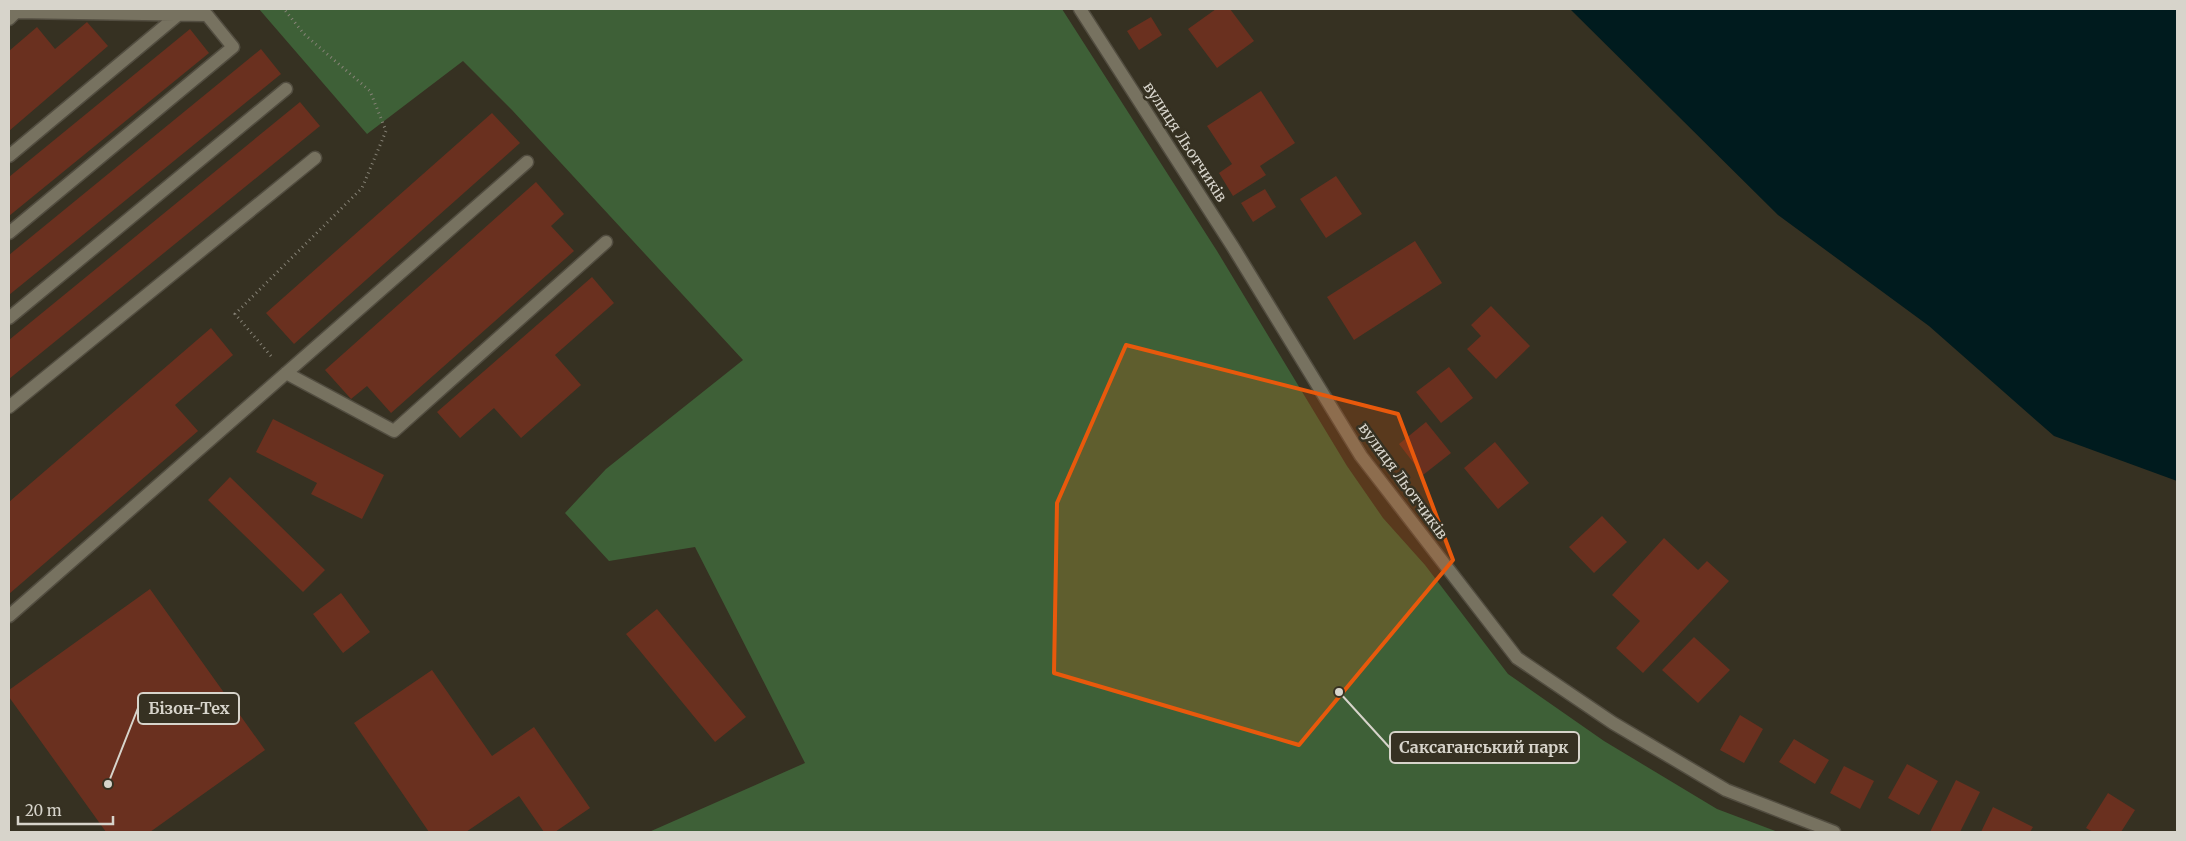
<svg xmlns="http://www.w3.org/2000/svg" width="2186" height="841" viewBox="0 0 2186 841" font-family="Merriweather,serif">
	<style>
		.green { fill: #3e6037 }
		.water { fill: #001b1e }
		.building { fill: #6a301f }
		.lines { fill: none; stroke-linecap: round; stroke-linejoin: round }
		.service-casing { stroke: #524d40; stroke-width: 15 }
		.minor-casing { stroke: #524d40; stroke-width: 15 }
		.path { stroke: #878377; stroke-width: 3; stroke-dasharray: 1 4; stroke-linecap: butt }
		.service { stroke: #777260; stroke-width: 12 }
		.minor { stroke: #777260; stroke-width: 12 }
		.marked { fill: #e8590c; fill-opacity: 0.2; stroke: #e8590c; stroke-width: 4; stroke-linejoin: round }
		.labels { text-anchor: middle; stroke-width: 5; stroke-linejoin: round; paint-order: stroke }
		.street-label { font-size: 15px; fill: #d7d4cb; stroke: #363122 }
		.leader { fill: none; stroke: #d7d4cb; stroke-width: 2 }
		.callout-dot { fill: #d7d4cb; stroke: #363122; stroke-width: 2 }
		.callout { fill: #363122; stroke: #d7d4cb; stroke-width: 2 }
		.callout-label { font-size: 16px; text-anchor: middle; font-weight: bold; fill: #d7d4cb }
	</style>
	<rect width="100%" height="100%" fill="#363122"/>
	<!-- green -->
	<path class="green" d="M259 9H1062L1217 251 1347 466 1383 518 1425 565 1508 674 1604 741 1717 809 1778 832H649L805 763 695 547 609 561 565 513 606 469 743 360 512 110 463 61 367 134Z"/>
	<!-- water -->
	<path class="water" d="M1570 9H2177V481L2054 436 1929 326 1778 215Z"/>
	<!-- building -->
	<path class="building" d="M1216 9H1230L1254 41 1217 68 1188 29Z
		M1151 17 1162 35 1139 50 1127 31Z
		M87 22 108 46 9 131V51L37 27 55 49Z
		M190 29 209 53 9 216V177Z
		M261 49 281 74 9 295V255Z
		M1261 91 1295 143 1260 166 1266 175 1233 196 1219 173 1232 164 1207 126Z
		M300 102 320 126 9 379V340Z
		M492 113 520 143 294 344 266 313Z
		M1336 176 1362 214 1326 238 1300 199Z
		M536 182 564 214 551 226 574 251 391 413 367 386 351 399 325 370Z
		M1265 189 1276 207 1253 222 1241 203Z
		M1415 241 1442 283 1354 340 1327 297Z
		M592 277 614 303 555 355 581 385 521 438 494 408 460 438 437 412Z
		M1491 306 1530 346 1496 379 1467 349 1481 336 1471 325Z
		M211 328 233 355 175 405 198 431 9 594V502Z
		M1449 367 1473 398 1441 423 1416 392Z
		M273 419 384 475 362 519 311 494 317 483 256 452Z
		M1426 422 1451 453 1423 475 1399 444Z
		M1495 442 1529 483 1498 509 1464 468Z
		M230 477 325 570 303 592 208 500Z
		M1602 516 1627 542 1594 573 1569 547Z
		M1664 538 1698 570 1707 561 1729 581 1643 673 1616 648 1640 621 1612 595Z
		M150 589 265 750 150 832H106L9 697V690Z
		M341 593 370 632 343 653 313 614Z
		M657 609 746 717 715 742 626 634Z
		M1694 637 1730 670 1698 703 1662 670Z
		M432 670 492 756 534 727 590 808 555 832H544L519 796 466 832H429L354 723Z
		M1740 715 1763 729 1744 763 1720 750Z
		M1794 739 1829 760 1815 784 1779 762Z
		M1907 764 1938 781 1919 815 1888 798Z
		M1844 766 1874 781 1860 809 1830 793Z
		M1956 780 1980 792 1960 832H1930Z
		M2108 793 2135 810 2121 832H2093L2086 828Z
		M1993 807 2033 827 2030 832H1981Z"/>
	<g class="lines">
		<defs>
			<path id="service" d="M9 19 16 12 207 15 233 47 9 233
				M9 156 178 15
				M9 318 286 89
				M286 373 394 431 606 242
				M9 407 315 158
				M9 616 527 162"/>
			<path id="minor" d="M1080 9 1233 247 1361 456 1517 658 1613 723 1726 790 1834 832"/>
		</defs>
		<!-- service casing -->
		<use href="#service" class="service-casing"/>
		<!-- minor casing -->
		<use href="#minor" class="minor-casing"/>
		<!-- path -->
		<path class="path" d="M271 356 235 314 362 188 386 131 370 91 304 34 284 9"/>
		<!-- service -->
		<use href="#service" class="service"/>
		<!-- minor -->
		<use href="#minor" class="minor"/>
	</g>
	<!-- marked area -->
	<path class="marked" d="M1126 345 1398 414 1453 560 1299 745 1054 673 1057 503Z"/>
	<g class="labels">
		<!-- street labels -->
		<g class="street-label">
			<text transform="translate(1185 142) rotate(57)" y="5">вулиця Льотчиків</text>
			<text transform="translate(1403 481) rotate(54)" y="5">вулиця Льотчиків</text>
		</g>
	</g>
	<!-- callouts -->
	<path class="leader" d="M108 784L138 708M1339 692L1390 748"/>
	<g class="callout-dot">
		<circle cx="108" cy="784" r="5"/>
		<circle cx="1339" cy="692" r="5"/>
	</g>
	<g class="callout">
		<rect x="138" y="693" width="101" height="31" rx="5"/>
		<rect x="1390" y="732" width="189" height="31" rx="5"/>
	</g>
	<g class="callout-label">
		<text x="189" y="714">Бізон-Тех</text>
		<text x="1484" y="753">Саксаганський парк</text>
	</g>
	<!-- border -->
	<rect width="2186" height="841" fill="none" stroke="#d7d4cb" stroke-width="20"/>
	<!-- scale -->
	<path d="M18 816v8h95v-8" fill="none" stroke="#d7d4cb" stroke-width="2.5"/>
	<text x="25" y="816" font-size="15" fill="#d7d4cb" stroke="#363122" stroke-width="4" paint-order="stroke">20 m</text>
</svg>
